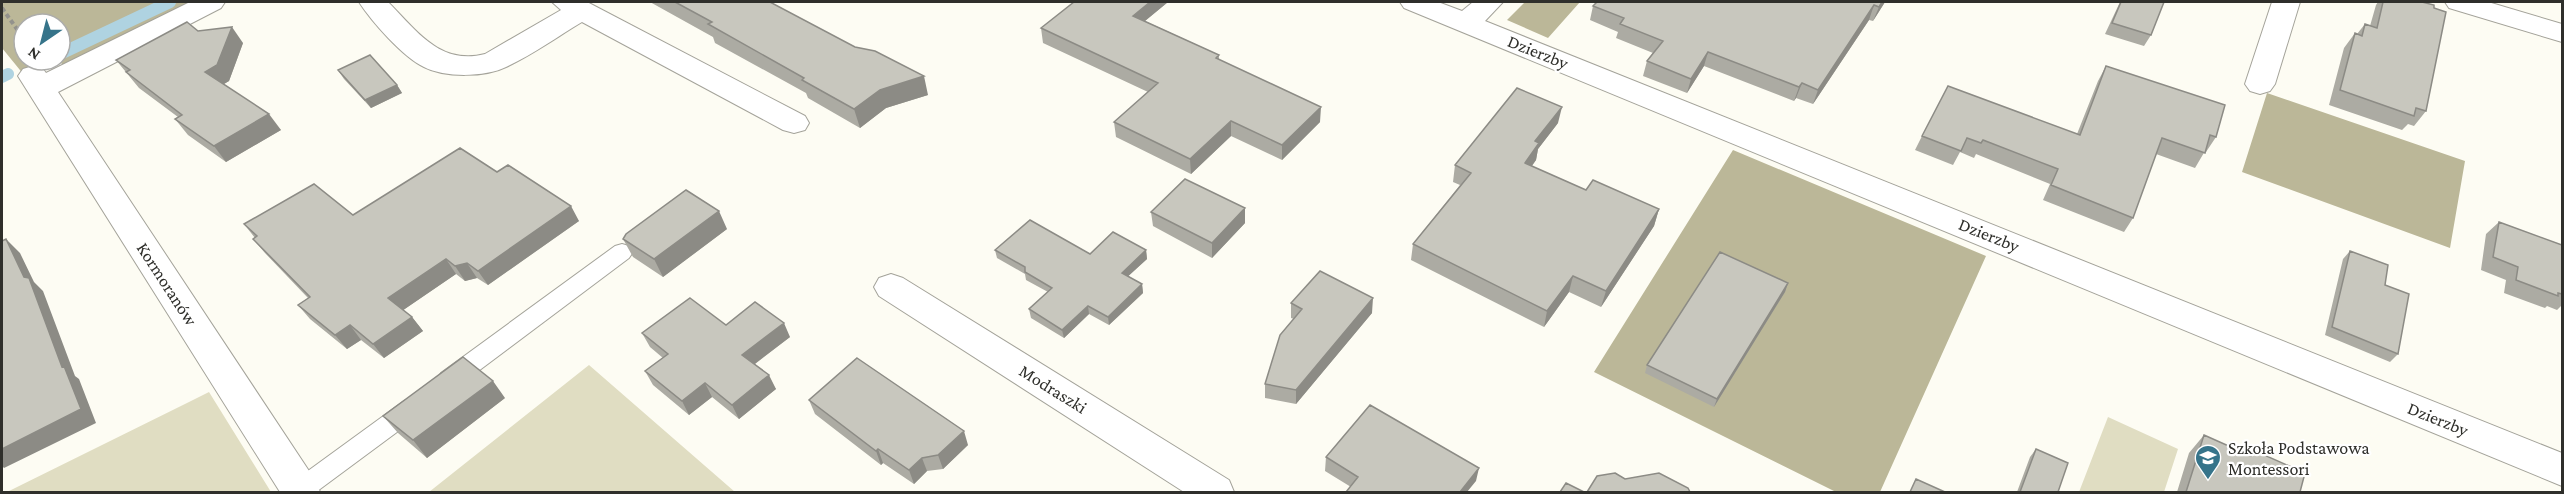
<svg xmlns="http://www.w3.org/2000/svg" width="2564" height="494" viewBox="0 0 2564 494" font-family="'Crimson Pro',serif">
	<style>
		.green { fill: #e0ddc2 }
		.forest { fill: #bbb798 }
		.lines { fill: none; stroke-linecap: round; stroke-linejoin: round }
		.stream { stroke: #afd3e1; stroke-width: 12 }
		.service-casing { stroke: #a4a39a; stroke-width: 2 }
		.minor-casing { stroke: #a4a39a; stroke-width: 2 }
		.path { stroke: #93928c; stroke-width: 4; stroke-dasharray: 4.5 3; stroke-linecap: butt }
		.service { fill: #fff; fill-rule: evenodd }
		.minor { fill: #fff; fill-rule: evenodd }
		.wall { fill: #acaba3 }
		.shaded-wall { fill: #8c8b85 }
		.building { fill: #c8c7be; stroke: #8c8b85; stroke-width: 1.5 }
		.labels { text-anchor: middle; stroke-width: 4.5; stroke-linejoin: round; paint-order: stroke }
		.street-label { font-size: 18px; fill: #2f2f2b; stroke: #fff }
		.poi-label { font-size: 18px; fill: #2f2f2b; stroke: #fff; text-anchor: start }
	</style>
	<rect width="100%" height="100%" fill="#fdfcf3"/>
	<!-- green -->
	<path class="green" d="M589 365 735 492H429Z
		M209 392 271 492H7L189 402Z
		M2108 417 2178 449 2164 492H2079Z"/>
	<!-- forest -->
	<path class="forest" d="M2 2H193L66 67 57 60H60V24H24V60H54L24 75 2 48Z
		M1525 2H1580L1548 38 1507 20Z
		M2267 93 2465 161 2450 248 2242 172Z
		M1733 150 1986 256 1880 492H1836L1594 372Z"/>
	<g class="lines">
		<!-- stream -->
		<path class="stream" d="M60 54 170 2
			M2 77 8 74"/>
		<defs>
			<path id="service" d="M622 244 629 246 633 252 629 258 457 387 449 389 441 387 438 380 441 373 615 246Z
				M412 398 420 401 424 408 420 415 316 492H288L290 484 404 401Z"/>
			<path id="minor" d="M190 2H225L221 8 58 92 315 480 320 492H280L18 76 23 69 33 66 43 69 46 73Z
				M359 2H388C416 30 440 66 485 54L561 10 552 2H587L805 116 809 123 805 130 794 133 783 130 582 22C557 37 532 55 506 67 486 77 445 78 424 67 403 57 372 22 359 2Z
				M1400 2H1438L1462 11 1473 2H1503L1485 21 2562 453V486L1404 8Z
				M2272 2H2300L2275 84 2270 91 2260 94 2250 91 2245 84Z
				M2445 2H2488L2562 24V42L2449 8Z
				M891 274 903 278 1229 480 1234 492H1184L879 296 874 287 879 278Z"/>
		</defs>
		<!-- service casing -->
		<use href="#service" class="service-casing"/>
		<!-- minor casing -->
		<use href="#minor" class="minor-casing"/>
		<!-- path -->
		<path class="path" d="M2 8 24 39"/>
		<!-- service -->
		<use href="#service" class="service"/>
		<!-- minor -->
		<use href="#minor" class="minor"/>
	</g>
	<!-- wall -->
	<path class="wall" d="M650 2H770L928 95 886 108 860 128 808 98 806 93 715 43 713 37Z
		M1168 2 1145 21 1219 55V60L1320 122 1282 160 1231 136 1191 174 1116 137 1114 122 1148 92 1043 43 1041 28Z
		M1597 2H1885L1873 21 1869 20 1813 104 1796 98 1794 101 1704 66 1687 93 1643 76 1647 61 1653 53 1616 38 1618 32 1590 20 1593 6Z
		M2120 2H2164L2151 35 2144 46 2105 34Z
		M2378 2H2422L2426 111 2414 126 2408 124 2402 130 2329 105 2344 48 2355 33 2357 34 2365 24 2370 26 2376 5Z
		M198 31 243 43 229 81 224 84 281 130 226 162 188 135 175 119 178 117 139 88 116 60Z
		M2106 66 2216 137 2206 152 2205 151 2195 168 2156 154 2133 218 2124 232 2043 200 2050 184 1976 154 1974 158 1960 152 1953 165 1915 150 1922 136 2077 134 2098 81Z
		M338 70 397 85 402 93 371 108 344 79Z
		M1558 123 1538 149 1536 160 1532 166 1586 190 1659 209 1654 226 1601 307 1569 292 1544 327 1411 260 1413 244 1460 185 1453 182 1455 165Z
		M497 172 579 221 488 285 477 278 465 281 456 274 403 310 412 317 423 331 384 358 361 340 347 349 310 319 298 305 308 298 265 253 253 239 255 238 244 224 353 215Z
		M1245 208V223L1212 258 1153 226 1151 212Z
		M2499 222 2562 245V305L2557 310 2547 306 2545 308 2504 293 2506 280 2481 270 2486 234Z
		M727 229 663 277 633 257 623 239Z
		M995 250 1090 254 1146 250 1147 259 1128 276 1142 284 1143 293 1109 325 1089 314 1064 338 1031 318 1029 309 1048 292 1026 280 1025 274 997 258Z
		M2350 251 2385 285 2398 354 2390 362 2325 335 2343 259Z
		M1788 283 1785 292 1714 407 1645 373 1647 365Z
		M1291 303 1372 313 1296 404 1265 398V384L1294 319 1291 318Z
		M726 325 790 337 755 364 776 389 739 419 712 397 689 415 653 385 645 371 663 358 650 347 642 333Z
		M505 398 427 458 398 433 383 416Z
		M809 400 968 445 943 469 927 471 914 484 883 463 881 465 815 414Z
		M2204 435 2248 455 2253 450 2300 492H2177L2189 453Z
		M2036 449 2058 492H2017L2030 457Z
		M1326 457 1476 481 1351 487 1325 471Z"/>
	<!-- shaded-wall -->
	<path class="shaded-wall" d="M1150 2H1168L1134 30 1133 16Z
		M1882 2H1885L1873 21 1879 7Z
		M1874 5 1869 20 1813 104 1818 90Z
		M232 27 243 43 229 81 217 88 205 72Z
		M1708 52 1704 66 1687 93 1691 79Z
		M924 76 928 95 886 108 860 128 854 109 880 90Z
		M1802 83 1796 98 1794 101 1799 87Z
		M397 85 402 93 371 108 365 100Z
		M1321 107 1320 122 1282 160V145Z
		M1562 107 1558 123 1538 149 1536 160 1522 179 1525 163 1535 141Z
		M269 114 281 130 226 162 214 146Z
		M1231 121V136L1191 174 1190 159Z
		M571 206 579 221 488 285 478 271Z
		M1245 208V223L1212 258V243Z
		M1659 209 1654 226 1601 307 1606 291Z
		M719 211 727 229 663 277 654 259Z
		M6 239 20 253 34 282 43 291 75 376 79 379 96 423 4 468 2 466V449L62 367 24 277Z
		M1146 250 1147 259 1123 281 1122 273Z
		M446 259 456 274 399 313 388 298Z
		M467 263 477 278 465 281 455 266Z
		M1573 276 1569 292 1544 327 1547 311Z
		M1788 283 1785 292 1714 407 1717 399Z
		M1142 284 1143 293 1109 325 1108 317Z
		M1373 298 1372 313 1296 404V390Z
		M1088 306 1089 314 1064 338 1062 330Z
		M412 317 423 331 384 358 373 344Z
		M784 323 790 337 748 369 742 355Z
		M350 325 361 340 347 349 335 335Z
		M769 375 776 389 739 419 732 405Z
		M493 381 505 398 427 458 413 440Z
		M705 383 712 397 689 415 682 401Z
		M964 431 968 445 943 469 938 455Z
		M878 449 883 463 881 465 876 451Z
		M922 458 927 471 914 484 909 470Z
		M1479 468 1476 481 1467 492H1460Z"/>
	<!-- building -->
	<path class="building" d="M675 2H770L855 47 875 51 924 76 880 90 854 109 802 80 804 78 708 24 712 22Z
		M1074 2H1150L1133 16 1219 55 1216 58 1321 107 1282 145 1231 121 1190 159 1114 122 1158 83 1041 28Z
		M1597 2H1882L1879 7 1874 5 1818 90 1802 83 1799 87 1708 52 1691 79 1647 61 1663 41 1620 24 1624 18 1593 6Z
		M2121 2H2164L2151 35 2112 23Z
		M2383 2H2422L2434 5V8L2446 12 2426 111 2416 108 2414 116 2340 90 2355 33 2362 36 2365 24 2377 28Z
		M187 22 198 31 232 27 217 65 205 72 269 114 214 146 175 119 182 115 126 72 130 70 116 60Z
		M370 55 397 85 365 100 338 70Z
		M2106 66 2225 105 2216 137 2210 135 2205 153 2162 138 2133 218 2051 185 2058 169 1983 140 1981 143 1967 138 1961 151 1922 136 1948 86 2080 135Z
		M1517 88 1562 107 1535 141 1539 143 1525 163 1586 190 1593 180 1659 209 1606 291 1573 276 1547 311 1413 244 1471 173 1455 165Z
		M460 148 497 172 508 165 571 206 478 271 467 263 455 266 446 259 388 298 412 317 373 344 350 325 335 335 298 305 310 297 253 239 257 236 244 224 314 184 353 215Z
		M1185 179 1245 208 1212 243 1151 212Z
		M686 190 719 211 654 259 623 239 626 234Z
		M1030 220 1090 254 1113 232 1146 250 1122 273 1142 284 1108 317 1088 306 1062 330 1029 309 1052 288 1025 272V267L995 250Z
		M2499 222 2562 245V294L2558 293V296L2516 280 2518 267 2493 257Z
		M6 239 24 277 29 278 62 367 64 366 81 409 2 449V241Z
		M2350 251 2388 265 2385 285 2409 294 2398 354 2332 327Z
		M1720 252 1788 283 1717 399 1647 365Z
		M1320 271 1373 298 1296 390 1265 384 1280 335 1302 309 1291 303Z
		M690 298 726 325 755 302 784 323 742 355 769 375 732 405 705 383 682 401 645 371 668 354 642 333Z
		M463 357 493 381 413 440 383 416Z
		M857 358 964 431 938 455 922 458 909 470 878 449 876 451 809 400Z
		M1370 405 1479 468 1460 492H1346L1358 477 1326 457Z
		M2204 435 2251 456 2253 450 2305 473 2300 492H2186Z
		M2036 449 2068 463 2058 492H2020Z
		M1615 473 1625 479 1659 473 1688 488 1690 492H1587L1597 476Z
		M1916 479 1945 492H1910Z
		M1566 483 1584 492H1560Z"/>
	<!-- icons -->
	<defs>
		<symbol id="school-pin" viewBox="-11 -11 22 30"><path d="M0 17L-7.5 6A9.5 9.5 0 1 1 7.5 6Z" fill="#36748a" stroke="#fff"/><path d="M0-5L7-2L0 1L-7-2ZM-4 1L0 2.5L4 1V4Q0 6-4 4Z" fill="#fff"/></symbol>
	</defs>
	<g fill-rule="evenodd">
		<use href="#school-pin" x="2193" y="443" width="30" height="40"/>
	</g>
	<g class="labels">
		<!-- street labels -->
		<g class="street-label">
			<text transform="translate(1538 52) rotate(22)" y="6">Dzierzby</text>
			<text transform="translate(1989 235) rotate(22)" y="6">Dzierzby</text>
			<text transform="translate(167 284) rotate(57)" y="6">Kormoranów</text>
			<text transform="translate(1053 389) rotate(32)" y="6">Modraszki</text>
			<text transform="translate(2438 419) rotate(22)" y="6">Dzierzby</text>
		</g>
		<!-- poi labels -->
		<g class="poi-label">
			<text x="2228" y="454">Szkoła Podstawowa<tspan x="2228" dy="21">Montessori</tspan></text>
		</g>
	</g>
	<!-- border -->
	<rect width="2564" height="494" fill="none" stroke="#2f2f2b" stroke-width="6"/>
	<!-- north arrow -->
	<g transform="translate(42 42) rotate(215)"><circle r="28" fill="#ffffff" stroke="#acacaa" stroke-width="1.5"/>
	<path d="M0-4.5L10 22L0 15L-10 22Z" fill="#36748a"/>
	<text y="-9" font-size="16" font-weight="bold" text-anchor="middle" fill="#2f2f2b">N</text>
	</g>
</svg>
